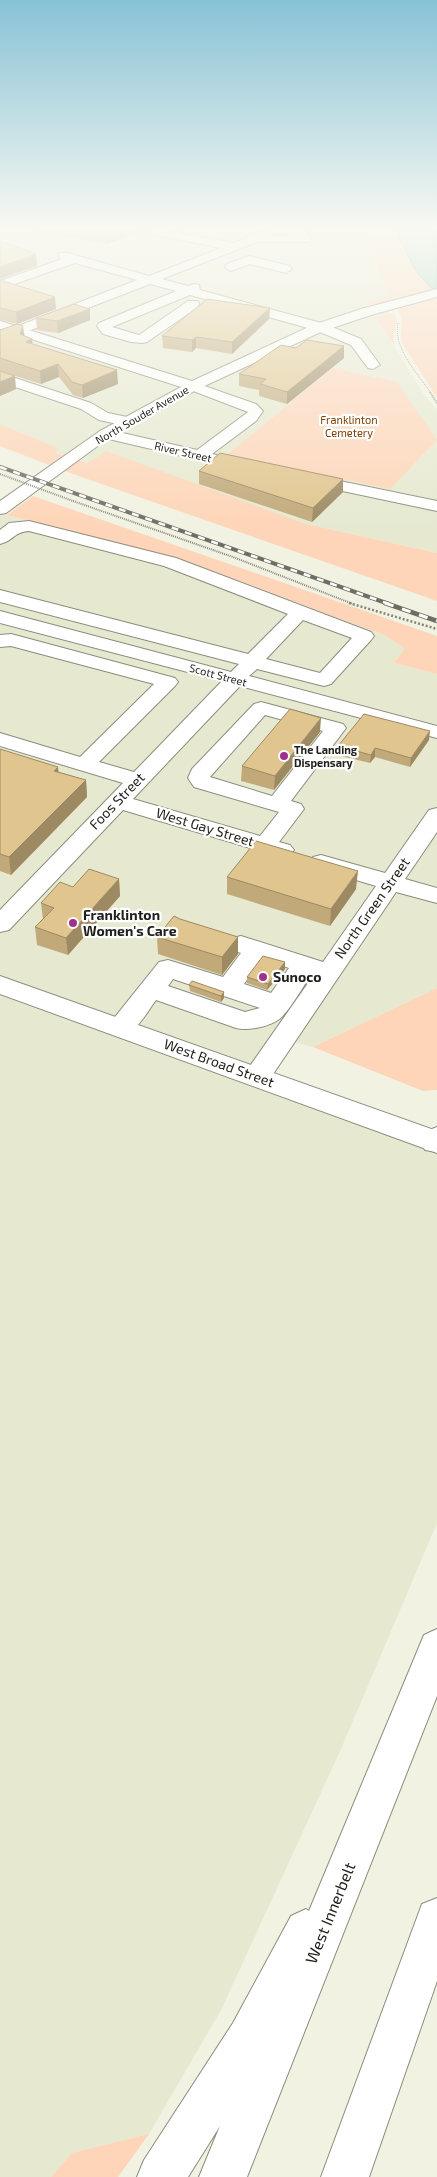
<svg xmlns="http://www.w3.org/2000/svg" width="437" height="2177" viewBox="0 0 437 2177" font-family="'Exo 2',sans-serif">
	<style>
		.built { fill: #e6e9d0 }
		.green { fill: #fed5b8 }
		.water { fill: #97d7bb; stroke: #73a08b }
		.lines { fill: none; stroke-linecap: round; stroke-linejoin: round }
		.minor-casing { stroke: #8b8d7d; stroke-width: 2 }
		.major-casing { stroke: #8b8d7d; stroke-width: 2 }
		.highway-casing { stroke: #8b8d7d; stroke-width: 2 }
		.path-far2 { stroke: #85867b; stroke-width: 1; stroke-dasharray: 1 1; stroke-linecap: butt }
		.path-far1 { stroke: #85867b; stroke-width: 2; stroke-dasharray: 1 1; stroke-linecap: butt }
		.path { stroke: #85867b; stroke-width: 2.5; stroke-dasharray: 2 2; stroke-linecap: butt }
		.minor { fill: #fff; fill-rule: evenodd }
		.major { fill: #fff; fill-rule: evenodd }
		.highway { fill: #fff; fill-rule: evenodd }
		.rail-far1-casing { stroke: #6d6e64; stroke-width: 4 }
		.rail-casing { stroke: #6d6e64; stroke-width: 4.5 }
		.rail-far1 { stroke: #fff; stroke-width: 2.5; stroke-dasharray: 7; stroke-linecap: butt }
		.rail { stroke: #fff; stroke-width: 3; stroke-dasharray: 9; stroke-linecap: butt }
		.path-bridge { stroke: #85867b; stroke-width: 2; stroke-dasharray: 1 1; stroke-linecap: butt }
		.wall { fill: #c1a97a }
		.shaded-wall { fill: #9d8a63 }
		.building { fill: #e0c58e; stroke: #9d8a63 }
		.poi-dot { fill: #a1308d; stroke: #fff; stroke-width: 2 }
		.labels { text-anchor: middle; stroke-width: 4.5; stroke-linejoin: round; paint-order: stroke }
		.far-street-label { font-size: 11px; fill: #1f201a; stroke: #fff }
		.far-park-label { font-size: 11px; fill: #7d4000; stroke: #fff }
		.far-poi-label { font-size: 11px; font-weight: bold; fill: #1f201a; stroke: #fff; text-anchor: start }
		.street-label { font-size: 14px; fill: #1f201a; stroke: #fff }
		.poi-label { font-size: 14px; font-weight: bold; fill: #1f201a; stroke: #fff; text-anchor: start }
		.near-street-label { font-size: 16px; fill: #1f201a; stroke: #fff }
	</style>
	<rect width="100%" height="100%" fill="#f1f2e1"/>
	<!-- built -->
	<path class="built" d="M0 226H361L389 296 366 303 391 313 376 317 425 396 437 410V553L306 524 55 453 57 448 0 424Z
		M0 513 153 552 385 635 406 648 394 663 437 674V988L313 1047 282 1039 257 1076 437 1142V1523L341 1749 221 2010 149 2134 72 2153 51 2177H0Z"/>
	<!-- green -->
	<path class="green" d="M361 226H392L395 228 416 271 433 290 372 306 365 303 389 296Z
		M437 298V398L402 343C399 331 405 320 397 309Z
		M391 313 395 315 397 320 393 337 395 347 376 317Z
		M332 368 397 382 437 440 390 489 227 455Z
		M0 424 58 448 55 453 88 463 106 451 306 524 437 553V601L70 473 0 446Z
		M33 496 437 636V674L394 663 405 648 385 635 153 552 7 515Z
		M437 988V1090L423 1091 313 1047Z
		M149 2134 118 2177H51L72 2153Z"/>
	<!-- water -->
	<path class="water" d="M392 226H437V294L416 271 395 229Z"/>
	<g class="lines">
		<defs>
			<path id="minor" d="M160 226H177L169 231 233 243 270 229 269 226H289L307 232 311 239 309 242H257L162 279 188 286 195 284 199 285 200 290 325 324 361 339 380 365 373 369 368 368 351 345 315 330 190 295 112 327 139 335 188 301H198L199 304 198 307 147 342 142 343 131 342 103 334 97 326 99 323 176 291 150 284 0 342V333L137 280 75 263 0 289V281L62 259 58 256 60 253H68L149 276 221 248 152 234 150 232ZM282 232 296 236H271Z
				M249 256 290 266 292 269 286 273 250 264 231 271 225 267 227 264Z
				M0 373 91 403 108 413 132 418 135 421 132 424 127 426 99 420 81 409 0 382Z
				M193 382 256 404 263 411 256 421 212 454 256 464 258 467 256 470 250 472 100 437 97 434 100 431 105 429 197 450 248 412 188 389 186 386 188 383Z
				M306 474 437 501V511L300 482 298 479 300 476Z
				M29 521 176 558 371 632 374 636 371 640 331 684 324 686 257 669 249 676 437 726V738L240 686 133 799 260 836 279 812 194 787 188 778 192 769 254 704 261 702 343 724 346 728 291 801 301 804 304 809 279 842 290 845 294 850 290 855 282 857 274 855 123 810 9 930 0 932V910L123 783 0 746V733L80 757 154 684 11 646 0 647V635L11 634 175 678 178 682 175 686 99 762 134 772 222 681 0 623V611L231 672 239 664 0 602V590L248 654 288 614 164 566 29 531C14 532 13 541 0 544V530L9 523ZM303 620 352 638 320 673 266 659ZM265 715 323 731 272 796 210 777Z
				M437 808V832L405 879 437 888V903L396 892 267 1083 257 1086 247 1083 243 1076 313 976 311 975C304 985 287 1015 278 1020 268 1027 247 1031 236 1028L156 1000C144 1016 133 1041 111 1034L107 1028 111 1022 159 962 168 960 223 977 241 953 232 950 229 944 232 938 241 936 323 962 376 886 313 867 309 862 313 857 321 855 385 873 429 810ZM262 959 289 968 271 993 244 984ZM173 979 260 1008 245 1012 168 986Z"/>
			<path id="major" d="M437 289V297L371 315 323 331 198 389 110 437 6 513 0 514V501L100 431 181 387 0 329V321L192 381 313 325 361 309Z
				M0 976 437 1131V1153L0 994Z"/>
			<path id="highway" d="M437 1127V1152L425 1150 421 1142 427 1131Z
				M437 1629V1696L247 2177H199L220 2126 188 2177H137L144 2160 233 2023 291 1916 306 1909 309 1911 424 1635Z
				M437 1898V1981L369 2177H321L422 1904Z"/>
		</defs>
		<!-- minor casing -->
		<use href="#minor" class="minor-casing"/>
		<!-- major casing -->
		<use href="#major" class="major-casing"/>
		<!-- highway casing -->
		<use href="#highway" class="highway-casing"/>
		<!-- path-far2 -->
		<path class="path-far2" d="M398 323C393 348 417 373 431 393"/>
		<!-- path-far1 -->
		<path class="path-far1" d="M430 392 437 403
			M73 501 233 557 353 604"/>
		<!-- path -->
		<path class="path" d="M349 603 437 629"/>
		<!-- minor -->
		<use href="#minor" class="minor"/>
		<!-- major -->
		<use href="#major" class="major"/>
		<!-- highway -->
		<use href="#highway" class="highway"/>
		<defs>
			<path id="rail-far1" d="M0 467 389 604"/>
			<path id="rail" d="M385 603 437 621"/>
		</defs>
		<!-- rail-far1 casing -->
		<use href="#rail-far1" class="rail-far1-casing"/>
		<!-- rail casing -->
		<use href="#rail" class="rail-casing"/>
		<!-- rail-far1 -->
		<use href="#rail-far1" class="rail-far1"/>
		<!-- rail -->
		<use href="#rail" class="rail"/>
		<!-- path-bridge -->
		<path class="path-bridge" d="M0 474 73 501"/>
	</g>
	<!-- wall -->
	<path class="wall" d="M10 226H156L106 244Z
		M0 280 56 309 17 324 24 336 32 344 118 384 83 398 73 395 59 377 41 384 6 373 16 389 0 396V330L17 324 0 320Z
		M270 308 269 319 232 354 196 348 192 352 163 348 162 336Z
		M36 318 90 320 58 333 37 330Z
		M344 346V358L287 404 259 396V390L239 386V374L296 348Z
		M199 471 343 492 312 522 199 484Z
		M320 732 274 790 241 781 242 766Z
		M429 740 410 767 375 757 370 763 337 755 338 746Z
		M0 749 59 772 86 780 87 797 11 875 0 871Z
		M227 877 356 889 330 926 227 894Z
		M119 879 120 896 68 955 37 945 35 927 43 920 41 903 73 887Z
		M157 937H238V954L222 975 158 954Z
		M285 962V969L267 990 247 983V977Z
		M189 985 224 992V998L221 1002 190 991Z"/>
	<!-- shaded-wall -->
	<path class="shaded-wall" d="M123 226H156L106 244V232Z
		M36 254 37 266 0 279V267Z
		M55 297 56 309 17 324 16 312Z
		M270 308 269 319 232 354V342Z
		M90 309V320L58 333 57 321Z
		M23 326 25 339 20 334Z
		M196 337V348L192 352V340Z
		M32 339 33 352 26 342Z
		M344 346V358L287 404V392Z
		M58 364 59 377 41 384 40 371Z
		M117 370 118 384 83 398 82 385Z
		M15 376 16 389 0 396V382Z
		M343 479V492L312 522 313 508Z
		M321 718 320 732 274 790 275 776Z
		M430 731 429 740 410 767 411 758Z
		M375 748V757L370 763 371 755Z
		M58 767 60 784 54 771Z
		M86 780 87 797 11 875 9 857Z
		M358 871 356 889 330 926 331 909Z
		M119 879 120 896 68 955 66 938Z
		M238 937V954L222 975V957Z
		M285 962V969L267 990 268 984Z
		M224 992V998L221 1002V996Z"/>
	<!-- building -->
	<path class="building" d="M72 226H123L106 232Z
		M0 241 36 254 0 267Z
		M0 280 55 297 16 312 0 308Z
		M207 299 270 308 232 342 196 337 192 340 162 336Z
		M74 304 90 309 57 321 36 318Z
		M17 324 23 326 20 334 32 339 26 342 117 370 82 385 72 382 58 364 40 371 0 358V330Z
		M307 340 344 346 287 392 260 384 266 379 239 374 281 345 296 348Z
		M0 371 15 376 0 382Z
		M220 453 343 479 313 508 199 471Z
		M290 709 321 718 275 776 242 766Z
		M364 714 430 731 411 758 375 748 371 755 338 746Z
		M0 749 58 767 54 771 86 780 9 857 0 854Z
		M256 841 358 871 331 909 227 877Z
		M89 869 119 879 66 938 35 927 54 908 41 903 60 882 73 887Z
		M174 916 180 919 238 937 222 957 157 937Z
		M263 956 285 962 268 984 247 977Z
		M192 981 224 992 221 996 189 985Z"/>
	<!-- sky -->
	<linearGradient id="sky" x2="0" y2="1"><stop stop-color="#87c2d6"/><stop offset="0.43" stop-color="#f9f9f2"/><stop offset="1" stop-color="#f9f9f2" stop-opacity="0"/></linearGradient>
	<rect width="437" height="531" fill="url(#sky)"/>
	<!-- markers -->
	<g class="poi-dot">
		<circle cx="284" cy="756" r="5"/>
		<circle cx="73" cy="923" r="5"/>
		<circle cx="263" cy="977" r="5"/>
	</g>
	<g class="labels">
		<!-- far-street labels -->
		<g class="far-street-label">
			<text transform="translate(142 415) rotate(-30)" y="4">North Souder Avenue</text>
			<text transform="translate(183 452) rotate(13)" y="4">River Street</text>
			<text transform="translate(218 675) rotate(15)" y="4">Scott Street</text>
		</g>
		<!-- far-park labels -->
		<g class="far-park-label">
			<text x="349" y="424">Franklinton<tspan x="349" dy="13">Cemetery</tspan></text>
		</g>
		<!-- far-poi labels -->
		<g class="far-poi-label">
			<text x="294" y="754">The Landing<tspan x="294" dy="13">Dispensary</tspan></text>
		</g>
		<!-- street labels -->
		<g class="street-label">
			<text transform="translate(117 801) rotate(-46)" y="5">Foos Street</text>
			<text transform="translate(205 827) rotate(17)" y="5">West Gay Street</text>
			<text transform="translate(372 908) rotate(-55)" y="5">North Green Street</text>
			<text transform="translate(219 1063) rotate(20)" y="5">West Broad Street</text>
		</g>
		<!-- poi labels -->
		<g class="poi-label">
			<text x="83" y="920">Franklinton<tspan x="83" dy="16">Women's Care</tspan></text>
			<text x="273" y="982">Sunoco</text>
		</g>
		<!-- near-street labels -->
		<g class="near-street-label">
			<text transform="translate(330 1913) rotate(-68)" y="6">West Innerbelt</text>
		</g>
	</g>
</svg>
